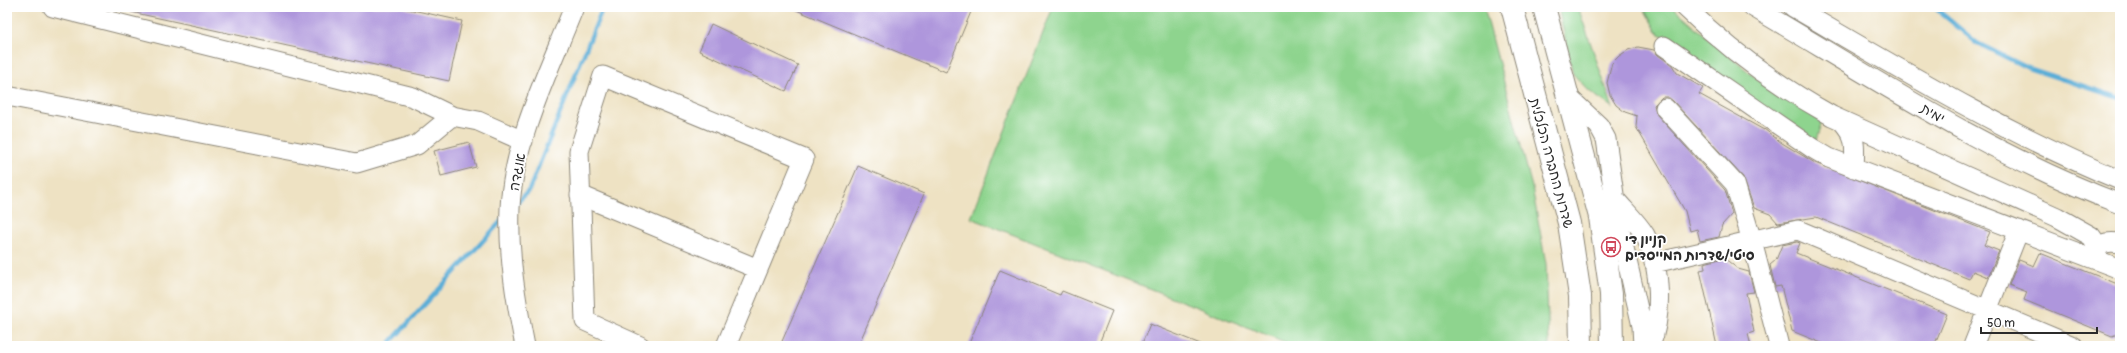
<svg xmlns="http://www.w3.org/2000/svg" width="2127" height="353" viewBox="0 0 2127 353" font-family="Pangolin,'Playpen Sans Hebrew',sans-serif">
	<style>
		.green { fill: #8ed48e; stroke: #5c805c }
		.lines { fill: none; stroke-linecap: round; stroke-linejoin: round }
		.stream { stroke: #5baed7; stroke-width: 4.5 }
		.building { fill: #ae96dc }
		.minor-casing { stroke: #8c8677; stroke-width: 21 }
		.major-casing { stroke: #8c8677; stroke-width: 24 }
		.minor { stroke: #fff; stroke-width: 19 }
		.major { stroke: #fff; stroke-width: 22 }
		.labels { text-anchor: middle; stroke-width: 3.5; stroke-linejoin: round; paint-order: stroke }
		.street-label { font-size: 14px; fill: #2b2b2b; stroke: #fff }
		.poi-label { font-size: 14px; font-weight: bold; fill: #2b2b2b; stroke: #fff; text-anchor: start }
	</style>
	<rect width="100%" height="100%" fill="#fff"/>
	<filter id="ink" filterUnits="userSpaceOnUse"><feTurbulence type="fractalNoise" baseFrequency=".025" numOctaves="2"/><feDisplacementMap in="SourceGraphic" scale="8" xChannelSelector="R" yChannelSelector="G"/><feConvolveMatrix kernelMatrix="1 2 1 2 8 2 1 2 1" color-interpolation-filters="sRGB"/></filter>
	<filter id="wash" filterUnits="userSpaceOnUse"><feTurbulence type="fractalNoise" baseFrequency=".012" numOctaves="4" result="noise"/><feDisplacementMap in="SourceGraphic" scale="16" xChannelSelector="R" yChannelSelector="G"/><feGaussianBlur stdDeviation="0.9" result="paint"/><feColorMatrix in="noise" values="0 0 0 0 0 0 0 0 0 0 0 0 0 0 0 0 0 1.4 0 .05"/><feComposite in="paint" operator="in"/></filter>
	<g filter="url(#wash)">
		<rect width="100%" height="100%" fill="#eee2c3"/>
		<!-- green -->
		<path class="green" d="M1053 7H1484L1532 187 1546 264 1549 346H1295L971 218Z
			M1558 7H1578L1613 108 1589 91 1573 74Z
			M1643 7H1673L1726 54 1770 89 1822 122 1815 143 1657 32Z"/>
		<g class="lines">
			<!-- stream -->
			<path class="stream" d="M1934 7 1977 43 2028 68 2120 98
				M517 203 529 190 603 7
				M387 346 504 218"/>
		</g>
		<g id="blocks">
			<!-- building -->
			<path class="building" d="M132 7H399L462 21 449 81 131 12Z
				M789 7H973L946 72Z
				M711 24 798 65 786 91 699 51Z
				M1638 47 1654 50 1658 55 1672 65 1677 73 1703 88 1699 94 1764 130V129L1782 143 1815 163 1990 232 1984 245 1999 251 1988 277 1973 271 1969 279 1816 217 1778 223 1770 214 1754 208 1743 177 1673 101 1668 97H1662L1654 105 1657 115 1725 190 1732 214 1722 225 1719 237 1700 241 1697 229 1690 231 1685 211 1636 127 1637 116 1625 112 1616 105 1610 95 1607 83 1612 63 1619 56 1628 50Z
				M469 142 476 167 441 176 434 151Z
				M858 166 924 194 858 346H780Z
				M1797 242 1800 243 1796 253 1947 314 1934 346H1829L1792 331 1781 286 1775 287 1770 265 1776 260 1782 245Z
				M2040 253 2120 285V333L2112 336 2024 300 2027 292 2009 285 2019 260 2034 266Z
				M1724 258 1738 269 1749 272 1754 292 1746 293 1754 332 1748 334 1751 346H1717L1700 270 1705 269 1704 263Z
				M1000 270 1060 295 1062 291 1112 311 1098 346H968Z
				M1150 324 1203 345V346H1141Z"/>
		</g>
	</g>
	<g filter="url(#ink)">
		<use href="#blocks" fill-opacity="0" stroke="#8c8677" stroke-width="1"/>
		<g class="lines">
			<defs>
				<path id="minor" d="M53 7 413 97 452 116
					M1685 7C1729 50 1778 86 1832 116L2057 217 2091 236 2098 246
					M1753 7C1872 77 1990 155 2120 204
					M1793 7C1900 69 2005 133 2120 180
					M1664 46 1812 148 1829 158 2120 269
					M7 96 357 163 417 145 452 116 478 121 523 141
					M1567 96 1599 126 1606 139 1618 222 1642 326 1643 346
					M1665 108 1735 184 1752 241 1779 346
					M1842 121C1857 138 1855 146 1854 168
					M580 195 758 269
					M1615 199C1625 211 1637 222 1645 235 1661 266 1663 314 1650 346
					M2092 256C2100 243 2105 241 2120 243
					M1654 263 1798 230 2073 346
					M525 346C516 301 508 255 510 208 513 142 550 68 574 7
					M640 346 585 321 579 151 603 76 804 159 726 346
					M1973 346 2019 230"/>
				<path id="major" d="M1512 7 1569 223 1580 296 1581 346
					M1544 7 1600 217 1611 294 1612 346"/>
			</defs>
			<!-- minor casing -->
			<use href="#minor" class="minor-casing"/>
			<!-- major casing -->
			<use href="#major" class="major-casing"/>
			<!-- minor -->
			<use href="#minor" class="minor"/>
			<!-- major -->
			<use href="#major" class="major"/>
		</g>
	</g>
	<!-- icons -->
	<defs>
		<symbol id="bus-ring" viewBox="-11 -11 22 22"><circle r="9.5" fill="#fff" stroke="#d1495b" stroke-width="1.5"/><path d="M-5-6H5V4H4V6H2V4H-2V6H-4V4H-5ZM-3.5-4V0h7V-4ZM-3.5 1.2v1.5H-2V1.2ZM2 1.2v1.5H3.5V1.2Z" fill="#d1495b"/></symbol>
	</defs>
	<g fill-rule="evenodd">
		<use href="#bus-ring" x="1600" y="236" width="22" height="22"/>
	</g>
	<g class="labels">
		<!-- street labels -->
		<g class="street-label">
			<text transform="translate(1933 113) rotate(30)" y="5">ימית</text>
			<text transform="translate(1552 163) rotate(75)" y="5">שדרות החברה הכלכלית</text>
			<text transform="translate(517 172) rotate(-79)" y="5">אוגדה</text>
		</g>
		<!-- poi labels -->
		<g class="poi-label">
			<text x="1625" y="244">קניון די<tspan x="1625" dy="16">סיטי/שדרות המייסדים</tspan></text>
		</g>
	</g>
	<!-- margin -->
	<rect width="2127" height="353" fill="none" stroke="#fff" stroke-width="24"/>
	<!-- scale -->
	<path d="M1981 327v6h116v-6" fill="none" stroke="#2b2b2b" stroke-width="2"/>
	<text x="1987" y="327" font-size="12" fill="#2b2b2b" stroke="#ffffff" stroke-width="3" paint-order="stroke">50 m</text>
</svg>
